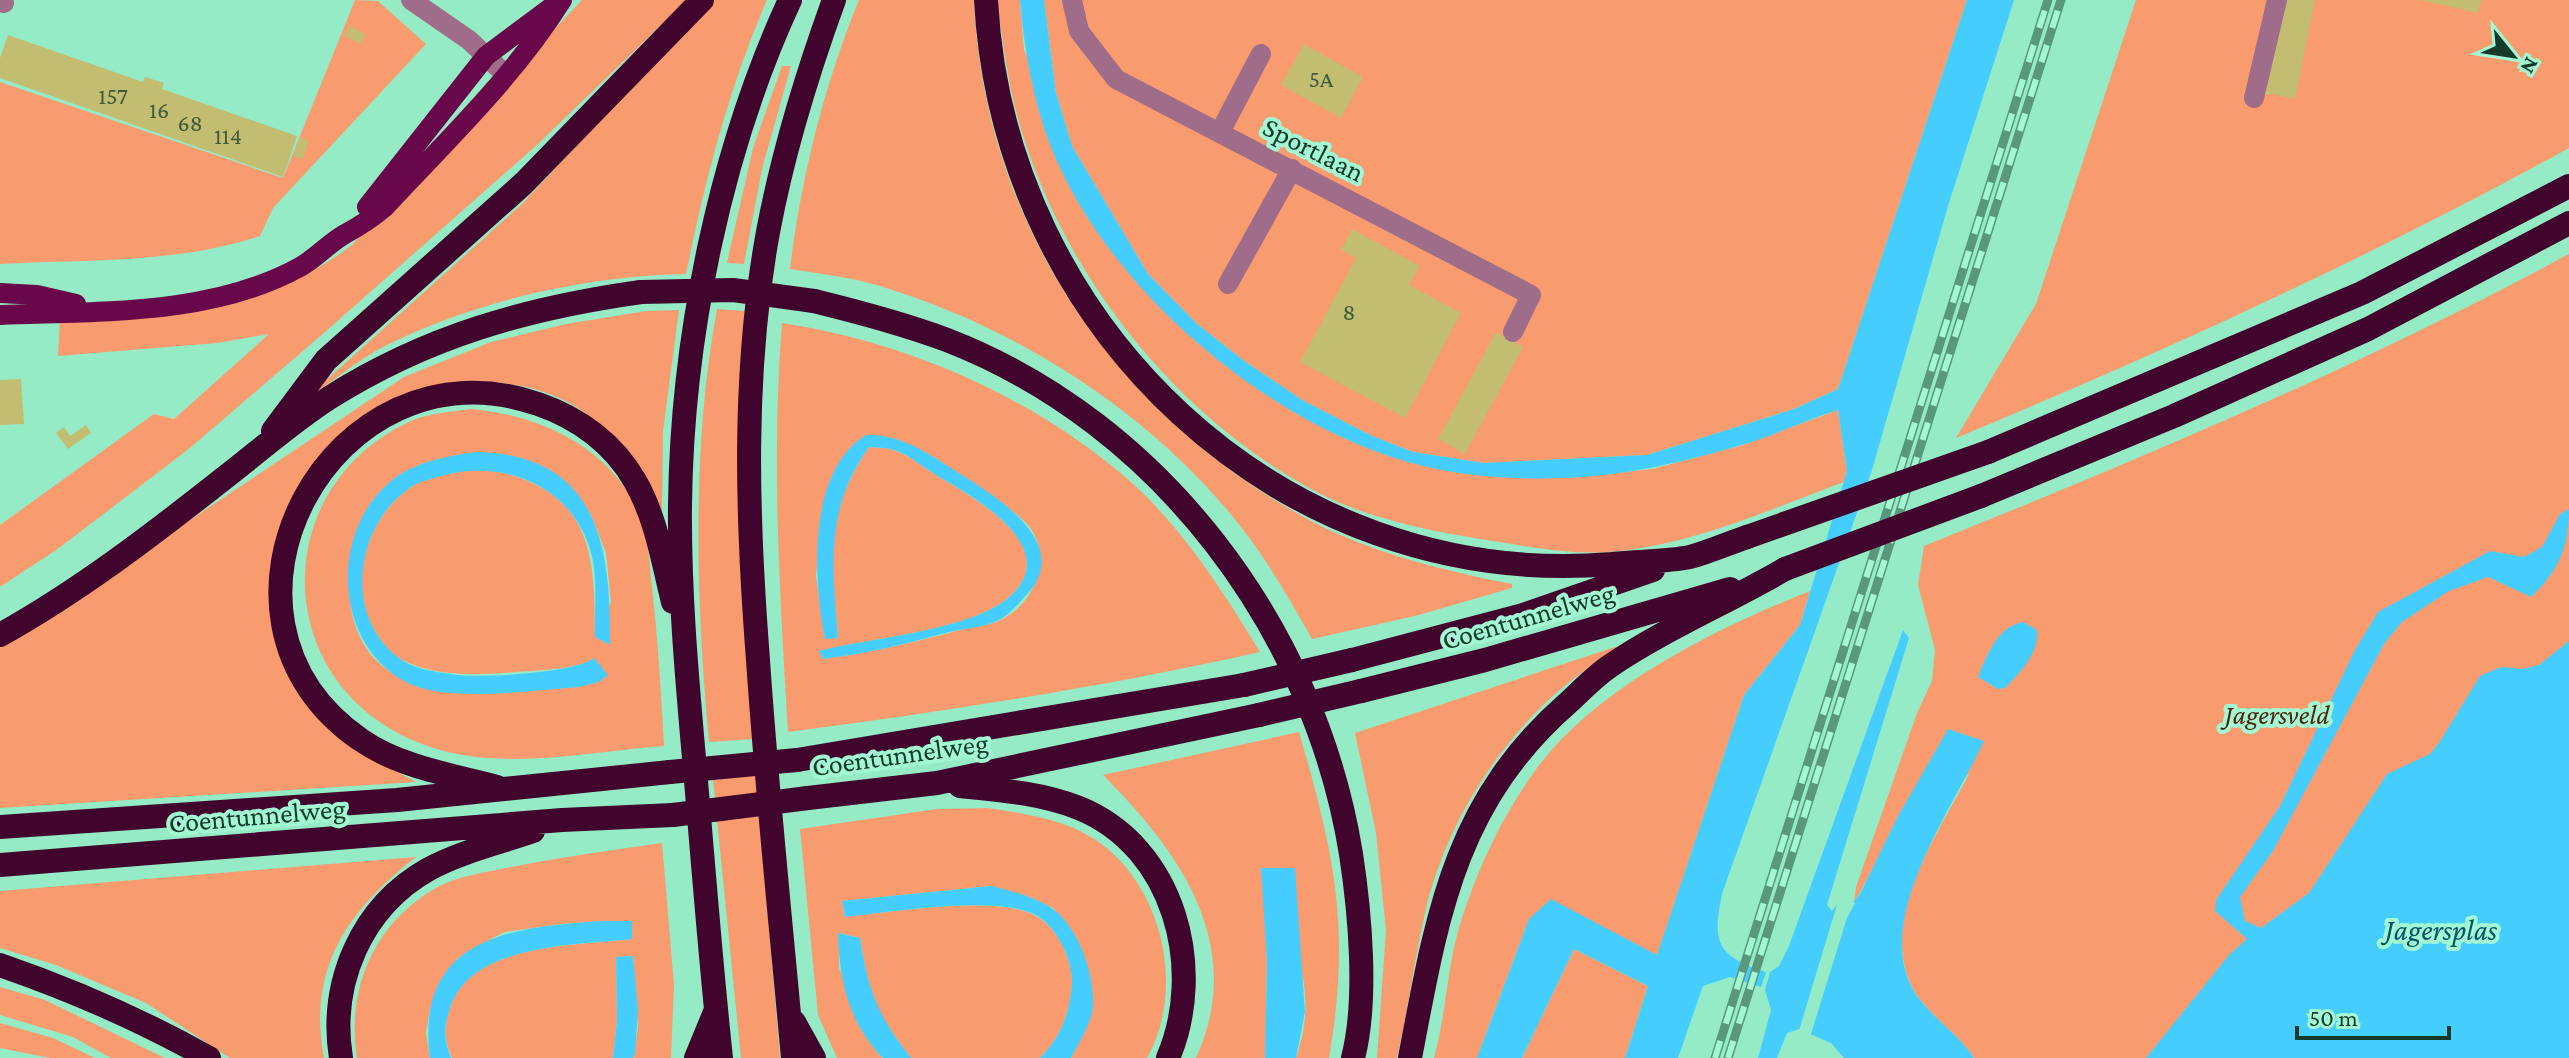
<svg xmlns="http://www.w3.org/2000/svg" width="2569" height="1058" viewBox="0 0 2569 1058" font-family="'Crimson Pro',serif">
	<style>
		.green { fill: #f89b6f; fill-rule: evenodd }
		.water { fill: #45cefd }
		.pier { fill: #95ebc6 }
		.building { fill: #c2bd70 }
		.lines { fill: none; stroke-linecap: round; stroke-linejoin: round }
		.minor { stroke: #9f6d89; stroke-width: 20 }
		.major { stroke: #68084a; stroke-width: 20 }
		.highway { stroke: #41052d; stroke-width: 24 }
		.rail-casing { stroke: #59987d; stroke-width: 9 }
		.rail { stroke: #a2f8d3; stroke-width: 6; stroke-dasharray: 18; stroke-linecap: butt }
		.highway-bridge { stroke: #41052d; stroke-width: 24 }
		.labels { text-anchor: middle; stroke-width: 8; stroke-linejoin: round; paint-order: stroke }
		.number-label { font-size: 24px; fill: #405a3c }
		.street-label { font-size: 28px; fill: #15392b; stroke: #a2f8d3 }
		.park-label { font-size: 28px; font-style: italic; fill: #52240c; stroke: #a2f8d3 }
		.water-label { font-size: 30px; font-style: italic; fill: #02546b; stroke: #a2f8d3 }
	</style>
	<rect width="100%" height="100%" fill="#95ebc6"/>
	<!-- green -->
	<path class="green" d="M355 0 378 1 426 44 273 208 260 236C177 264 86 259 0 264V82L283 178Z
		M582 0H687L538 144 325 332 190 448 59 548 0 587V525L154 414 174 419 269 334 217 343 58 356 60 319C174 312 256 317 352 245Z
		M713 0H767C729 87 705 181 686 274 586 276 479 300 389 344 358 359 330 384 302 402L522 204Z
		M859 0H974C983 224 1118 420 1315 523 1376 554 1445 571 1512 584V588L1415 616 1312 639C1293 605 1274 572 1251 540 1161 419 1024 330 880 286 851 277 820 274 790 269 801 178 824 85 859 0Z
		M997 0H1020L1024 50 1137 281 1184 330 1232 369 1366 447 1565 478 1652 469 1743 445 1838 410 1847 471 1844 482C1768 510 1688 547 1606 552 1564 555 1521 545 1480 539 1426 530 1366 518 1317 492 1168 414 1047 255 1011 90 1005 60 1001 30 997 0Z
		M1044 0H1967L1838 389 1794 409 1647 455 1484 463 1413 452 1372 436 1302 400 1243 360 1197 324 1148 274 1072 146 1056 93Z
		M2136 0H2267L2247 91 2269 94 2288 0H2569V148C2371 257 2165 351 1956 438L2036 304Z
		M782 66H791L762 169 744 264 727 263 753 148Z
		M2569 254V1058H1974C1956 1030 1919 1010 1908 978 1883 908 1940 831 1970 772L1872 870 1854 903 1856 887 1917 713 1932 681 1935 650 1918 585 1924 546C2142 458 2362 366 2569 254Z
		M717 309 745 311 754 739 709 742C696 600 691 450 717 309Z
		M679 310 663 431 662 511C636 470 616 431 573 405 475 348 319 405 287 518 284 530 287 547 287 560 288 595 288 630 289 664L378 761 416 782 0 808V647L404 377 491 342 566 324 646 311Z
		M782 323C908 342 1036 398 1132 483 1184 530 1224 593 1260 652 1104 687 947 711 788 732 780 596 771 459 782 323ZM866 435C908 456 995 491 1026 523 1056 555 1035 607 996 622 981 627 964 628 949 633 907 644 867 653 824 659L820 651C869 638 970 631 1008 598 1067 547 972 497 936 475 923 467 908 454 893 450 886 447 876 448 869 447 824 512 831 563 838 637L825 639 816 576 823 507Z
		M471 409C539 415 611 447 639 514 649 537 649 562 652 587 658 640 661 693 664 746 583 752 494 774 417 742 270 682 267 487 411 421 429 413 451 412 471 409ZM476 452 572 488 591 515 606 553 611 602 595 636C594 567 596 504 518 477 484 465 437 467 407 490 366 520 347 587 375 631 381 642 392 656 404 661 437 676 470 675 505 673 533 670 562 671 589 662L579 687C501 691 369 716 351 608 348 589 368 522 372 500Z
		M1810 591 1800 625 1744 695 1657 956 1529 919 1477 1058H1434C1447 1011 1447 961 1463 915 1480 863 1504 813 1537 768 1597 687 1717 628 1810 591Z
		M1618 646C1597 662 1574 677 1554 695 1492 751 1443 832 1425 913 1414 961 1408 1010 1397 1058H1377L1386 930 1376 833 1355 733Z
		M1299 732C1335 856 1351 929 1329 1058H1296C1322 984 1289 934 1262 868L1267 962 1265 1058H1196C1247 946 1181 853 1103 775Z
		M756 775 780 1058H741L713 780Z
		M988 808C1027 814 1072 820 1104 846 1164 893 1185 991 1147 1058H1071L1093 1008 1090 975 1075 935 1053 908 991 886 842 901 845 917C890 912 996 895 1034 915 1056 925 1072 958 1072 981 1071 1011 1061 1037 1040 1058H911C876 1013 869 994 860 938L839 933V968L877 1052 883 1058H837L818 1015 800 829 937 809Z
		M662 843 674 985 671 1058H633L638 1028 633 956 616 957 617 1021 613 1058H452C443 1038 444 1025 451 1005 474 943 575 946 632 939L603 921 561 924 504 932 458 958 439 983 430 1009 426 1033 430 1058H357C346 989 374 923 436 888 457 876 483 873 506 868 558 858 610 850 662 843Z
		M416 857C348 910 307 968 324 1058H230L146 1003 56 965 0 948V891Z
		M1574 949 1648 986 1625 1058H1522Z
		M0 987 45 1000 165 1058H111L73 1037 0 1015Z
		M0 1023 53 1038 95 1058H50L0 1048Z"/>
	<!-- water -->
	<path class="water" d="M1020 0H1044L1056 93 1072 146 1148 274 1197 324 1243 360 1302 400 1372 436 1413 452 1484 463 1647 455 1794 409 1838 389 1967 0H2014L1948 206 1872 470 1722 894C1712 943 1717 956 1766 972L1761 987 1730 977 1703 986 1678 1058H1625L1648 986 1574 949 1522 1058H1477L1529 919 1551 899 1657 955 1744 695 1800 625 1847 471 1838 410C1805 420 1774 436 1741 445 1684 462 1624 476 1563 478 1511 480 1458 476 1408 462 1264 421 1106 287 1051 147 1033 101 1024 49 1020 0Z
		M866 435C905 434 933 457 965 477 1002 500 1070 545 1029 592 1020 602 1009 616 997 621 983 628 965 628 949 632 905 644 870 653 823 659L819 651C869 638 969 631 1008 598 1067 548 972 496 936 475 923 467 908 454 894 450 886 447 876 448 869 447 825 508 832 567 838 638L825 639C813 580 807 471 866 435Z
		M476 452C598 454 611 546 610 645L595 637C594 608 599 574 589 546 567 483 501 459 441 476 429 480 416 482 407 490 354 529 344 617 399 658 414 670 439 672 457 675 482 678 576 673 594 658L608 675 599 682 579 687C533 690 444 704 404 681 333 641 330 531 391 481 414 462 447 456 476 452Z
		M2569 509C2569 546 2559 571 2531 597L2488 577 2449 591 2402 622 2384 644 2273 851 2240 897 2245 921 2261 928 2309 893 2387 774 2430 754 2439 743 2480 676 2501 667 2523 669 2539 665 2569 641V1058H2146L2229 955 2247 939 2215 911 2216 900 2280 806 2355 650 2378 612 2490 551 2524 557 2542 547 2560 514Z
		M2023 622 2037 630C2040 652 2020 673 2005 688L1998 689 1978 677C1987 655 1997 627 2023 622Z
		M1903 630 1909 638 1827 905 1832 911 1840 901 1852 904 1860 894 1898 816 1948 729 1984 741C1955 804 1880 908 1908 979 1920 1011 1956 1030 1974 1058H1844L1831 1043 1799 1029 1787 1033 1777 1058H1758L1771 1010 1765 990 1770 972 1779 966 1789 946Z
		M1261 868H1295L1305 1012 1296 1058H1265L1267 962Z
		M992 886C1011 891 1032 896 1050 907 1078 925 1095 974 1093 1007 1091 1024 1079 1043 1071 1058H1040C1061 1037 1071 1011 1072 981 1072 958 1056 925 1034 914 994 895 890 912 845 917L842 901Z
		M603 921H632V939C575 945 474 944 451 1005 444 1025 443 1038 451 1058H430C414 937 511 927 603 921Z
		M838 933 860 938C868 990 878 1016 911 1058H883C849 1024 839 980 838 933Z
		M633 956 638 1010 635 1054 633 1058H613L617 1021 616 957Z"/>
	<!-- pier -->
	<path class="pier" d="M1839 898 1855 903 1847 918 1810 1037 1798 1034Z"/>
	<!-- building -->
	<path class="building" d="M2282 0H2315L2295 99 2263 92Z
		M2421 0H2481L2478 13Z
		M349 26 365 34 361 44 344 36Z
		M8 35 143 82 145 77 164 83 162 89 297 136 283 177 0 78V58Z
		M1304 44 1363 77 1341 118 1281 85Z
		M300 137 309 141 303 159 293 156Z
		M1352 229 1420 266 1409 285 1461 313 1405 418 1300 362 1356 258 1341 250Z
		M1496 332 1523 347 1465 454 1438 439Z
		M21 379 24 424 0 425V380Z
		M86 425 91 433 68 449 56 433 64 427 70 436Z"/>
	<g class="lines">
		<!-- minor -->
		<path class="minor" d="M411 0 469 40 506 75
			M1072 0 1079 31 1116 79 1531 295 1513 332
			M0 2 4 3
			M2254 98 2277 0
			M1220 132 1261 54
			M1228 284 1292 169"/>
		<!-- major -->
		<path class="major" d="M367 207 486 56 553 6
			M0 293 37 295 76 304
			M0 315C99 311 211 316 300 267 316 258 329 243 345 234 360 226 371 219 385 207 446 141 514 77 562 0"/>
		<!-- highway -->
		<path class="highway" d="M986 0C1003 326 1281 592 1612 564 1637 561 1665 562 1690 557 1709 552 1729 543 1747 537
			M814 301C859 312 904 324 947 340 1161 423 1315 630 1351 854 1360 913 1368 1000 1353 1058
			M273 431 326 360 524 183 702 0
			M1988 452 2362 293 2569 186
			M1981 496 2174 416 2368 329 2569 223
			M0 635C79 591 152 535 223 479 258 452 292 422 329 398 427 336 527 308 641 292
			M1352 660 1523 615 1653 570
			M1361 691 1485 660 1730 589
			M797 760 1244 685
			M960 786C1000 790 1041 793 1079 808 1175 847 1206 969 1168 1058
			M497 787C452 775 400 767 361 740 180 616 332 333 538 404 579 418 614 444 635 481 656 517 663 562 673 602
			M808 798 937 783 1259 715
			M0 827 397 800 670 772
			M0 865 562 820 673 815
			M0 965C73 990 141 1020 209 1058
			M794 1022 814 1058
			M341 1058C329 983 361 907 429 869 460 852 499 843 533 831
			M696 1058 715 1012
			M721 1058C711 966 704 874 696 781 688 689 679 597 680 504 682 338 720 151 790 0
			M793 1058C781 925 767 793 758 660 747 518 742 374 768 232 783 152 806 77 834 0
			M1410 1058C1437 916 1454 802 1569 702 1582 690 1595 676 1610 666 1661 631 1730 601 1785 569"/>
		<defs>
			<path id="rail" d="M1715 1058 2048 0
				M1728 1058 2061 0"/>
		</defs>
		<!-- rail casing -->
		<use href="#rail" class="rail-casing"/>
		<!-- rail -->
		<use href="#rail" class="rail"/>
		<!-- highway-bridge -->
		<path class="highway-bridge" d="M641 292 733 290 814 301
			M1747 537 1988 452
			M1785 569 1981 496
			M1244 685 1352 660
			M1259 715 1361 691
			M670 772 797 760
			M673 815 808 798"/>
	</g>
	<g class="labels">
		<!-- number labels -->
		<g class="number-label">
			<text x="1321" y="87">5A</text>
			<text x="113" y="104">157</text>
			<text x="159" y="118">16</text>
			<text x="190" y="131">68</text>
			<text x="228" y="144">114</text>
			<text x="1349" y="320">8</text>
		</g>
		<!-- street labels -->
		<g class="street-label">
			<text transform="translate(1314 149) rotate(27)" y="10">Sportlaan</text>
			<text transform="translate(1528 616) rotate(-16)" y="10">Coentunnelweg</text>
			<text transform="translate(900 754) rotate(-8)" y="10">Coentunnelweg</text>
			<text transform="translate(257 815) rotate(-5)" y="10">Coentunnelweg</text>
		</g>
		<!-- park labels -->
		<g class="park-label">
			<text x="2277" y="724">Jagersveld</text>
		</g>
		<!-- water labels -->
		<g class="water-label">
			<text x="2441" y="940">Jagersplas</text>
		</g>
	</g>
	<!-- north arrow -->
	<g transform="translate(2513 56) rotate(120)" stroke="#a2f8d3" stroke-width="6" paint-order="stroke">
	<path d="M0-6L14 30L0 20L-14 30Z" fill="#15392b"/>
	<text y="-12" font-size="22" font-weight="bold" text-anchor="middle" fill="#15392b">N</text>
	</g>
	<!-- scale -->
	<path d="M2297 1026v12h152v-12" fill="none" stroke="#15392b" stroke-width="4"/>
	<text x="2309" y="1026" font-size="24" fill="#15392b" stroke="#a2f8d3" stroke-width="6" paint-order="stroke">50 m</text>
</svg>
